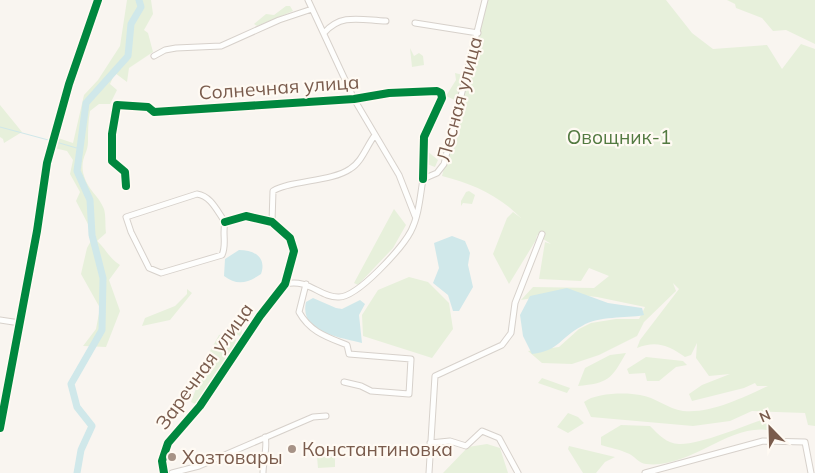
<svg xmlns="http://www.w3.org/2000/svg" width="815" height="473" viewBox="0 0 815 473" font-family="Mulish,sans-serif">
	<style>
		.green { fill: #e7f0db }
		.water { fill: #d0e8ea }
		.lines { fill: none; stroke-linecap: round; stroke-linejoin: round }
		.stream { stroke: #d0e8ea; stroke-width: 1 }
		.river { stroke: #d0e8ea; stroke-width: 7 }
		.minor-casing { stroke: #d7d1cb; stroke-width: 7 }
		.minor { stroke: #fefefd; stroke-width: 5 }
		.cycleway-casing { stroke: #fffaf3; stroke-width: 11 }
		.cycleway { stroke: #00873e; stroke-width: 8 }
		.poi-dot { fill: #a69286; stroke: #fffaf3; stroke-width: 2 }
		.labels { text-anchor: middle; stroke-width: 4.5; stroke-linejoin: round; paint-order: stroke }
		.street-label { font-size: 19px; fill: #7a5c4d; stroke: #fffaf3 }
		.park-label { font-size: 19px; fill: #537a41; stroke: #fffaf3 }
		.poi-label { font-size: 19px; fill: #7a5c4d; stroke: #fffaf3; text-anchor: start }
	</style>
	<rect width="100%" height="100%" fill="#f9f5f0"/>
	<!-- green -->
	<path class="green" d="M127 0H151L153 14 144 30 148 33 153 52 129 68 127 82 115 73 110 84 117 90 110 104H99L90 111C88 122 88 131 88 142 88 154 79 159 84 176 88 190 99 196 104 209 106 216 105 225 106 233L97 241C107 250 108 257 120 265L109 280 120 311 106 347 83 346 96 329 100 308 81 274 87 248 92 239 90 228 76 201 80 192 70 174 73 160 67 151 54 148 58 138 73 143 84 95 98 80 120 46Z
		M486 0H666L692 33 713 49 767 45 782 69 801 44 815 49V388H813H815V426L808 425 805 413 752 411 730 421 693 426 591 417 584 402C595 393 626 392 640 395 655 397 668 409 683 411 711 414 744 397 768 386H757L755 383 744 388 692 401 689 394 702 385 730 374 709 376 696 358 697 343 691 355 685 357C669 346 657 340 637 348L640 340 679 289 673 283 676 291 644 322 637 336 599 355 572 364 542 363 528 351 559 347 579 329 591 323 616 319H639L645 307 597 297 562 293 521 300 533 287 594 288 609 276 589 268 581 281 539 279 545 242 551 244 537 235 536 240 509 284 493 254 507 218 513 212 521 218C500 196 471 183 442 176Z
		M727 0H815V44L786 30 773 31 762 18 736 8 735 4Z
		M286 6H290L293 11 257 26 254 24 266 14 274 15Z
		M410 48 414 56 419 53 423 56 424 65 412 67Z
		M455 73 463 75 457 101 446 96 456 80Z
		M0 105 22 132 4 143 3 139 0 137Z
		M426 150 438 160 435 167 427 164 422 156Z
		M469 191 475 195 472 204 463 203 461 206V201L466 192Z
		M394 209 406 225 393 248 358 285 354 283Z
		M409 277 428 282 449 303 453 329 432 358 363 336 362 315 378 290Z
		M187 289 192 293 170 320 142 326 145 318 175 306 187 294Z
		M242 330 241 337 238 335 234 336 236 340C230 360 210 389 195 404L191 402 197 386 208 372 209 353 219 335Z
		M626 353C611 380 608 383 578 386L585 368 610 355Z
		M646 357 683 361 687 365 676 367 659 381H647L645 373 629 374 627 369Z
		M542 378 570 388 567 393 538 383Z
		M568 413 578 417 584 423 568 433 557 427Z
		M764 419 769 427 767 430C727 425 690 469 646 464 639 464 634 455 627 453 619 449 610 448 601 445V437L621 425 650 426C658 434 667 444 679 444 699 445 744 426 764 419Z
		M487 444 500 448 508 473H443L468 447Z
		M569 446 615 457 605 462 596 473H583L568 449Z
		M317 457H335V467L318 468Z"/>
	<!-- water -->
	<path class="water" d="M452 236 465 241 470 253 468 265 473 287 459 311H453L448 295 433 283 439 268 434 243Z
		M239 250C254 250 267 257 261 274 248 283 237 286 224 276L225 259Z
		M567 288 608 303 642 308 644 315C624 319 600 315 582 326 559 338 561 350 532 354L523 336 520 315 530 296Z
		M313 298 336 308 342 309 360 300 365 304 359 315 362 343C340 337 299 333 306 302Z"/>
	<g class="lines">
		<!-- stream -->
		<path class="stream" d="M0 127 52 141
			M56 142 80 149"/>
		<!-- river -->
		<path class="river" d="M77 473 81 450 92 426 77 407 71 384 102 330 103 278 92 235 90 200 77 171 86 103 128 56 131 24 141 7 139 0"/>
		<defs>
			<path id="minor" d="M308 0 354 99 399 175 415 216
				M415 23 478 33
				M324 33C341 13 361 20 386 21
				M154 56 165 50 176 48 221 46 279 20 312 9
				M126 186 125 172 112 161V134L117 105 148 107 154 112 354 99 389 93 437 91 441 93 442 98 424 137 423 179
				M197 194C211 196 217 211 225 222 222 234 227 244 222 255L161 273 149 268 131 232 126 217Z
				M272 222 273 191C291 180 331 182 350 169 362 162 367 145 375 135
				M285 284C309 278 320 298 339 297 358 297 402 248 411 231 419 215 420 197 423 179L437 173 444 164 485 0
				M306 284 299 312C310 332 327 337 347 345L349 354 411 359 409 394 371 391 361 386 344 382
				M0 320 20 323
				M0 428 37 231 47 163 69 84 98 0
				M430 443 450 441 466 446 482 431 499 438 518 473
				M164 473 162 461 168 443 200 406 260 316 285 284 294 251 290 238 272 222 246 216 225 222
				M172 473 199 466 313 417 326 416
				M263 473C263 463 268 444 265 437
				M429 473 435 376 502 345 511 333 515 303 542 234
				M645 473 763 441 805 442 811 473"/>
		</defs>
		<!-- minor casing -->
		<use href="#minor" class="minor-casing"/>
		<!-- minor -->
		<use href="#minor" class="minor"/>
		<defs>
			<path id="cycleway" d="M126 186 125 172 112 161V134L117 105 148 107 154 112 354 99 389 93 437 91 441 93 442 98 424 137 423 179
				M0 428 37 231 47 163 69 84 98 0
				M164 473 162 461 168 443 200 406 260 316 285 284 294 251 290 238 272 222 246 216 225 222"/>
		</defs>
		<!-- cycleway casing -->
		<use href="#cycleway" class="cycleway-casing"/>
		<!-- cycleway -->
		<use href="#cycleway" class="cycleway"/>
	</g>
	<!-- markers -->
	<g class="poi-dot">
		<circle cx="292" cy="449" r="5"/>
		<circle cx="172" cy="457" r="5"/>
	</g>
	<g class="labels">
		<!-- street labels -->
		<g class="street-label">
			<text transform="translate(279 87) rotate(-4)" y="7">Солнечная улица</text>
			<text transform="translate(459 99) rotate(-75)" y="7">Лесная улица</text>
			<text transform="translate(204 366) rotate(-54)" y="7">Заречная улица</text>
		</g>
		<!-- park labels -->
		<g class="park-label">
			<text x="619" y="144">Овощник-1</text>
		</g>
		<!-- poi labels -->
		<g class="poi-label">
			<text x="302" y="456">Константиновка</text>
			<text x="182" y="464">Хозтовары</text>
		</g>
	</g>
	<!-- north arrow -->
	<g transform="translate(770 428) rotate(337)" stroke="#fffaf3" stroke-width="4" paint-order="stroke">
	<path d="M0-4L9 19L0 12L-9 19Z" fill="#7a5c4d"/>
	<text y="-8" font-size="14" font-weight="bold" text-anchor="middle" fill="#7a5c4d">N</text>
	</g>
</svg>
